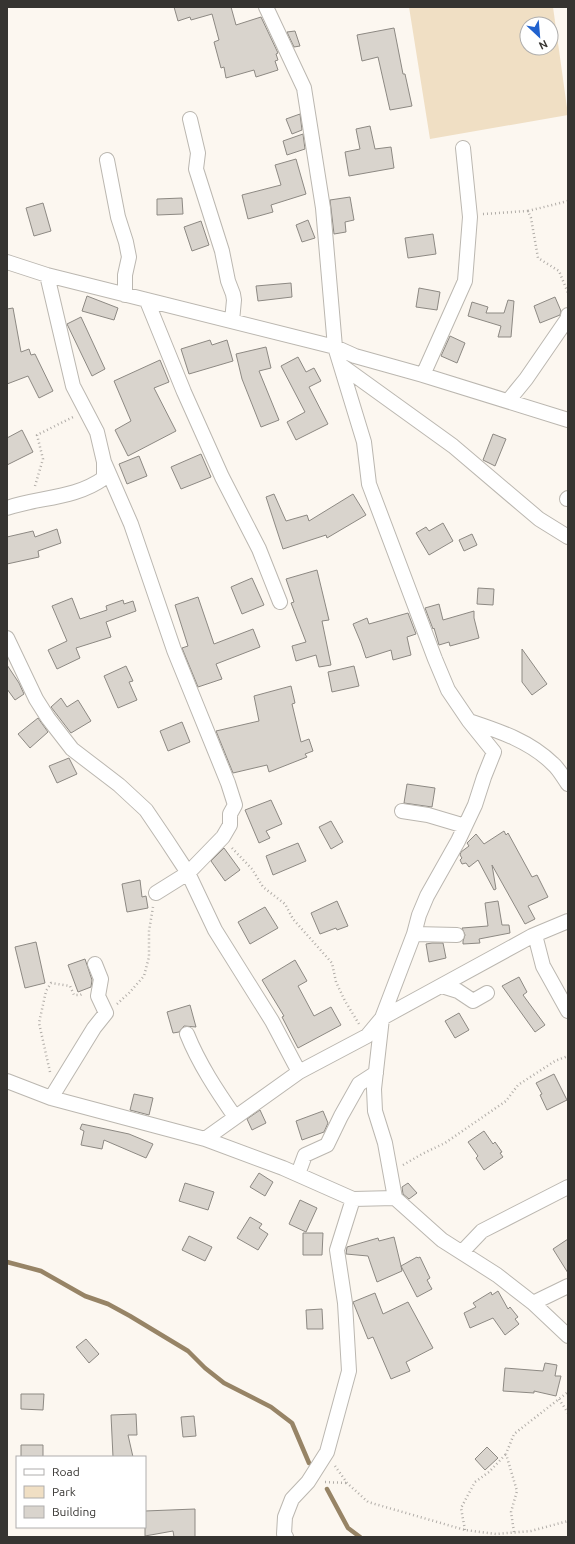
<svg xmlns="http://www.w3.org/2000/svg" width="575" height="1544" viewBox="0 0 575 1544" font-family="Ubuntu,sans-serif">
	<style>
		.green { fill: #f0dfc4; fill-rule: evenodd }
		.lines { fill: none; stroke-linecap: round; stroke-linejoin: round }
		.stream { stroke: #978466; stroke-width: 4.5 }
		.building { fill: #d9d4cd; stroke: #8d8983 }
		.street-casing { stroke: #bbb7b0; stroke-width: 16 }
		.path { stroke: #b1ada8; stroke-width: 2.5; stroke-dasharray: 1 3; stroke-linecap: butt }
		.street { stroke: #fff; stroke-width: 14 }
	</style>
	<rect width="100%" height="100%" fill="#fcf7f0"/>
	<!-- green -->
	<path class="green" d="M409 7H553L568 115 430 139ZM527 24H551V48H527Z"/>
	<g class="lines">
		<!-- stream -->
		<path class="stream" d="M7 1262 41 1271 85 1296 108 1304 130 1316 188 1351 205 1368 224 1383 271 1407 292 1423 309 1463
			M327 1489 348 1528 360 1537"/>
	</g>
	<!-- building -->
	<path class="building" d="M174 7H231L236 25 261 17 278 53 276 54 278 60 275 61 278 70 256 77 254 70 226 78 224 67 221 68 214 42 219 40 212 14 191 20 190 17 178 21Z
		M394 28 403 74H405L412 106 390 110 378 57 362 61 357 35Z
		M295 31 300 46 294 47 287 32Z
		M300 114 302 130 292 134 286 119Z
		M370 126 375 149 391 147 394 168 349 176 345 152 360 149 356 129Z
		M303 134 305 149 287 155 283 141Z
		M296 159 306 194 271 205 273 212 248 219 242 195 281 185 275 165Z
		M350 197 354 220 345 222 346 232 334 234 330 200Z
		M182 198 183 214 157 215V199Z
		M43 203 51 231 34 236 26 208Z
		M308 220 315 238 302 242 296 225Z
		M201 221 209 245 192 251 184 227Z
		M433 234 436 254 408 258 405 238Z
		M291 283 292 297 258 301 256 286Z
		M419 288 440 292 437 310 416 307Z
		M87 296 118 308 114 320 82 311Z
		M555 297 561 311 560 315 540 323 534 306Z
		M508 300 514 301 511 337H498L501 326 468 316 472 302 488 307 486 313H504Z
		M13 308 21 352 29 349 31 355 35 354 53 391 39 398 28 376 7 384V309Z
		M81 317 105 369 92 376 67 324Z
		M450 336 465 343 457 363 441 356Z
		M210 340 212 345 227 340 233 361 189 374 181 349Z
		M266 347 271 368 259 371 279 420 261 427 242 379 236 354Z
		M298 357 306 372 314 368 321 381 309 387 328 424 296 440 287 422 305 412 281 366Z
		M160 360 169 382 154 388 176 431 128 456 115 430 131 421 114 381Z
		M22 430 33 452 7 465V438Z
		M493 434 506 439 495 466 483 460Z
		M201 454 211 477 181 489 171 467Z
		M139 456 147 476 127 484 119 464Z
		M274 494 286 521 307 515 309 521 353 494 366 515 327 538 326 535 283 549 266 497Z
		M443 523 453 541 429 555 416 533 426 527 429 531Z
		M57 529 61 543 38 551 39 557 7 564V537L33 531 35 537Z
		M472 534 477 545 464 551 459 540Z
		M317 570 329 620 322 621 331 665 319 667 316 655 296 661 292 646 306 642 291 603 294 602 286 579Z
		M252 578 264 605 242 614 231 587Z
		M478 588 494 589 493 605 477 604Z
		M198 597 214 644 253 629 260 647 216 664 222 679 198 687 182 648 188 646 175 605Z
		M72 598 80 619 107 610 106 606 123 600 124 604 133 601 136 611 106 622 111 637 76 648 80 658 57 669 48 650 67 641 52 606Z
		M439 604 443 620 474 611V618L479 638 450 646 449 642 439 645 434 628 433 629 425 608Z
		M408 613 416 634 407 637 411 655 393 660 391 650 366 658 361 643 353 624 367 618 369 624Z
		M522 649 547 684 532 695 522 682Z
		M7 665 19 683 24 694 15 700 7 689Z
		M126 666 133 681 129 682 137 700 118 708 104 676Z
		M354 666 359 686 332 692 328 672Z
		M291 686 295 703 292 704 301 742 309 739 313 751 305 754 307 757 269 772 267 765 233 773 216 731 259 721 254 696Z
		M61 698 67 707 78 700 91 721 71 733 51 707Z
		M38 718 48 732 30 748 18 734Z
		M182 722 190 742 168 751 160 731Z
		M69 758 77 774 57 783 49 766Z
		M407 784 435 788 432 807 404 803Z
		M271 800 282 824 266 831 270 838 259 843 245 810Z
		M331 821 343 842 331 849 319 827Z
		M504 831 506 835 508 833 532 877 537 875 548 897 528 906 535 919 525 924 492 865 496 889 494 890 478 860 469 867 466 863 462 864 460 860 462 858 460 855 461 852 469 846 467 843 476 834 484 844Z
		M298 843 306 861 273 875 266 856Z
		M224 848 240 870 225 881 211 861Z
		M140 880 142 897 146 896 148 908 127 912 122 884Z
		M337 901 348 926 337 930 336 928 320 934 311 913Z
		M498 901 502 925H509L510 933 479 939 480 943 463 944V941L465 935 462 928 488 926 485 903Z
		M265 907 278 928 250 944 238 922Z
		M36 942 45 983 25 988 15 947Z
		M432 943H443L446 958 429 962 426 944Z
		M85 959 92 980 91 987 78 992 68 965Z
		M295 960 307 981 298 986 314 1016 331 1007 341 1025 298 1048 282 1017 284 1016 262 980Z
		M519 977 527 992 523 995 545 1025 535 1032 502 986Z
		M190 1005 196 1027 184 1026 179 1032 173 1033 167 1012Z
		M459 1013 469 1030 455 1038 445 1021Z
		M554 1074 567 1100 547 1110 540 1095 542 1094 536 1083Z
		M134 1094 153 1098 149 1115 130 1110Z
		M260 1110 266 1123 252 1130 247 1119Z
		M323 1111 328 1123 324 1132 302 1140 296 1121Z
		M82 1124 129 1134 153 1144 146 1158 104 1140 102 1149 81 1145 84 1131 80 1129Z
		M484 1131 493 1144 495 1142 502 1152 500 1153 503 1157 484 1170 476 1158 478 1156 468 1142Z
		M259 1173 273 1182 265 1196 250 1187Z
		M185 1183 214 1192 208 1210 179 1201Z
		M408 1183 417 1193 409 1199 403 1194 402 1187Z
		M300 1200 317 1208 306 1232 289 1224Z
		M250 1217 262 1224 259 1228 268 1234 258 1250 237 1238Z
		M303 1233H323L322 1255H303Z
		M189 1236 212 1247 205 1261 182 1250Z
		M394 1237 401 1266 417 1257 418 1258 420 1257 430 1278 427 1280 432 1289 417 1297 401 1266 402 1271 377 1282 368 1256 346 1254 347 1247 378 1238 379 1241Z
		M568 1239V1273L553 1249Z
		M498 1291 508 1309 510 1307 518 1317 515 1319 519 1324 505 1335 493 1318 470 1328 464 1313 476 1307 473 1303 491 1292 492 1295Z
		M375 1293 383 1314 408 1302 433 1348 406 1362 410 1371 391 1379 373 1337 368 1339 353 1302Z
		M322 1309 323 1329H307L306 1310Z
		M86 1339 99 1354 89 1363 76 1347Z
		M545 1363 557 1365 555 1376H561L556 1396 534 1391V1393L503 1391 505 1368 543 1371Z
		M21 1394H44L43 1410 21 1409Z
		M136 1414 137 1435H128L133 1457H113L111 1415Z
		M194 1416 196 1436 183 1437 181 1417Z
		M21 1445H43V1457H21Z
		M487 1447 498 1458 485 1470 475 1459Z
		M195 1509V1537H174L173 1531 145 1536V1511Z"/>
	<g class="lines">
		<defs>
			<path id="street" d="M266 7 304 88 323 208 335 347 364 442 369 484 435 659 448 690 469 721 494 752 484 777 475 805 458 841 427 896 419 915 414 934 382 1018 374 1089 375 1111 385 1143 395 1198
				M190 119 198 153 196 169 222 251 228 281 233 294 234 300 232 321
				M107 160 118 217 126 242 129 257 125 275V295
				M7 262 47 275 335 347 355 356 423 375 568 420
				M47 275 73 386 97 432 104 462 131 524 174 650 228 783 235 805 230 814V825L223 837 188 873 156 893
				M147 301 184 392 222 477 259 549 280 602
				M342 366 453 446 539 519 568 537
				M423 375 465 281 470 217 463 148
				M508 401 526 379 568 318V315
				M567 499 568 498
				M7 508C39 497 75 499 104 478V463
				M7 638 36 699 48 718 72 749 119 785 146 810 167 841 188 873 215 930 272 1021 299 1072
				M469 721C499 731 530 741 553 764 559 769 563 777 568 784
				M402 811 428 815 465 826
				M414 934 457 935
				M535 935 543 966 568 1011
				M442 986 458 991 473 1001 487 993
				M187 1034C199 1064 217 1091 235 1117
				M7 1081 51 1098 205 1139 283 1168 353 1199 395 1198 442 1240 497 1275 533 1303 568 1336
				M51 1098 94 1028 106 1013 98 996 101 979 95 964
				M205 1139 299 1072 367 1036 382 1018 532 936 568 921
				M298 1174 305 1155 327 1145 341 1116 359 1084 376 1073
				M462 1252 482 1231 568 1187
				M533 1303 568 1286
				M286 1537 284 1534 285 1517 292 1499 308 1482 327 1452 349 1371 345 1303 337 1250 353 1199"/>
		</defs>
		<!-- street casing -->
		<use href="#street" class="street-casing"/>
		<!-- path -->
		<path class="path" d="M528 211 568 201
			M483 214 528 211 531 218 538 258 559 271 568 293
			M35 486 43 459 37 435 73 417
			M232 848 252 869 263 887 285 904 293 919 332 963 336 982 345 1001 359 1024
			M117 1004 129 993 144 976 149 957V931L153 907
			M50 1072 39 1023 46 991 51 983 70 986 74 995H80L84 993
			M403 1165 422 1154 445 1143 506 1101 518 1085 555 1061 568 1056
			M559 1399 568 1413
			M335 1466 347 1483 368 1502 465 1530 496 1534 531 1531 568 1521
			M325 1482 346 1483
			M465 1530 461 1508 475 1482 489 1472 506 1454
			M514 1532 511 1512 517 1491 506 1454 514 1434 568 1392"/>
		<!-- street -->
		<use href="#street" class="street"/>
	</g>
	<!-- border -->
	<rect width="575" height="1544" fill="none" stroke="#363431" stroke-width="16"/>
	<!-- legend -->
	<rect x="16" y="1456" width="130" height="72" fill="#ffffff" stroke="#afaead"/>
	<rect x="24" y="1469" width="20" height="6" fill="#ffffff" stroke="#afaead"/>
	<text x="52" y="1476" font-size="12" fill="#363431">Road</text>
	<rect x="24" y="1486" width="20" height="12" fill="#f0dfc4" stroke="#afaead"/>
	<text x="52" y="1496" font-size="12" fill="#363431">Park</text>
	<rect x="24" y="1506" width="20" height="12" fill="#d9d4cd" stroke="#afaead"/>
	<text x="52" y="1516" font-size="12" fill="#363431">Building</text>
	<!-- north arrow -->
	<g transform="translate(539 36) rotate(154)"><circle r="19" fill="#ffffff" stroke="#afaead"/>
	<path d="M0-3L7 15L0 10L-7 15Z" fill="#2162ce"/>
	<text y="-6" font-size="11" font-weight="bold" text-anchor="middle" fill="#363431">N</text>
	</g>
</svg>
